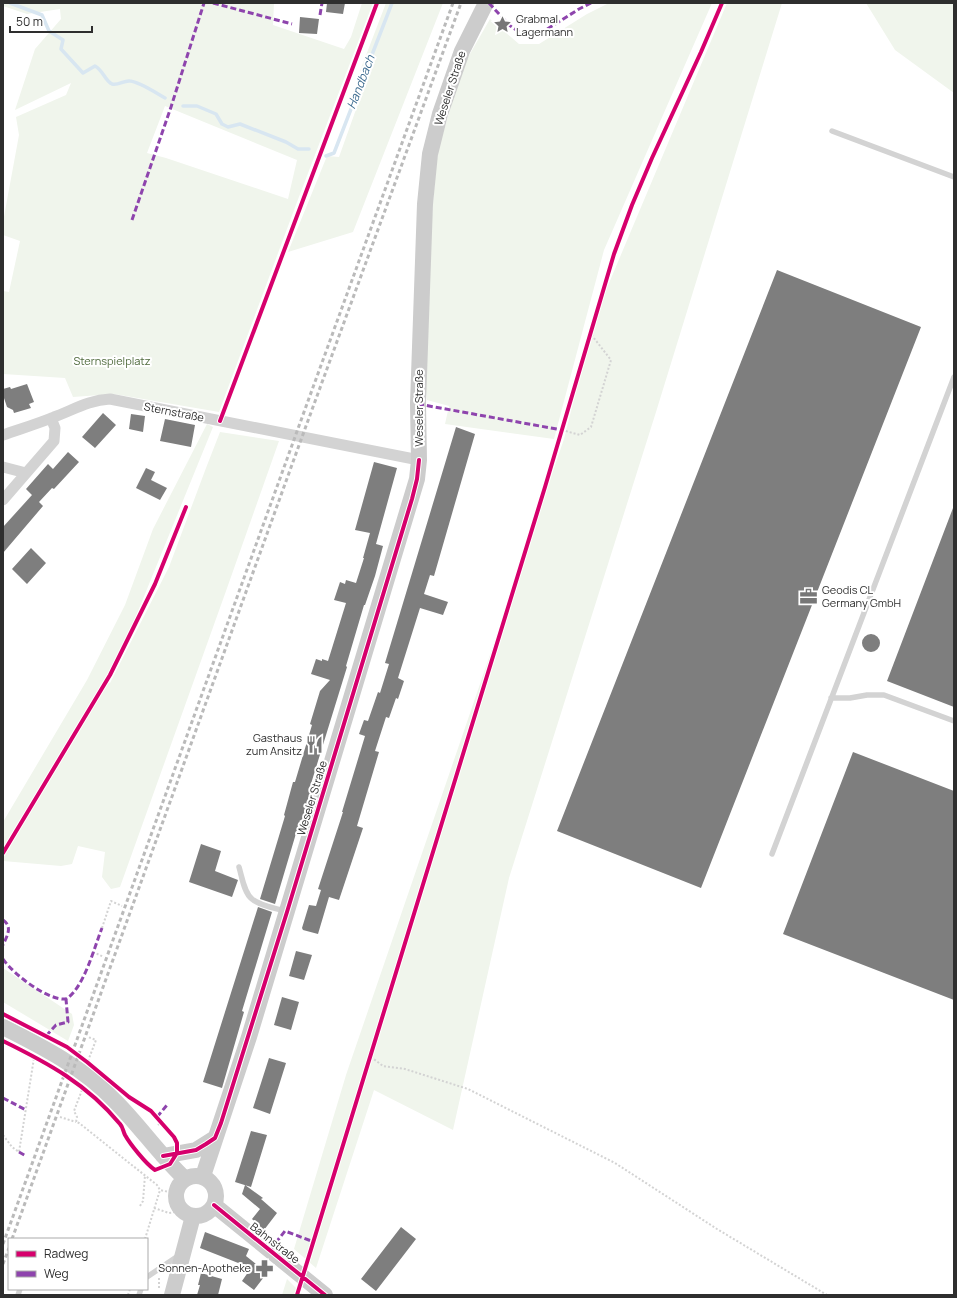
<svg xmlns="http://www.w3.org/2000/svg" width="957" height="1298" viewBox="0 0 957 1298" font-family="Manrope,sans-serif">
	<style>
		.green { fill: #f0f5ec; fill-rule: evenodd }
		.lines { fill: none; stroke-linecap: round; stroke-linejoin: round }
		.stream { stroke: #d8e6f1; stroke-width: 3.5 }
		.building { fill: #7e7e7e }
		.path { stroke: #d3d3d3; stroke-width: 2; stroke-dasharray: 2 2; stroke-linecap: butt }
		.service { stroke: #d3d3d3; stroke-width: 5.5 }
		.minor { stroke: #d3d3d3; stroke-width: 11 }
		.secondary { stroke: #ccc; stroke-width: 16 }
		.rail { stroke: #bababa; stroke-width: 3; stroke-dasharray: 4 3; stroke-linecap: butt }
		.quiet { stroke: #8e44ad; stroke-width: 3; stroke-dasharray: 6 3; stroke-linecap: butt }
		.cycleway-casing { stroke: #fff; stroke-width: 6 }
		.cycleway { stroke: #d6006c; stroke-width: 4 }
		.labels { text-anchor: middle; stroke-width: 4; stroke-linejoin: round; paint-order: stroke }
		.poi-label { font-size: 11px; fill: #2e2e2e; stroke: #fff; text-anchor: start }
		.street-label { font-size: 11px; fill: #2e2e2e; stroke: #fff }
		.park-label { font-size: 11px; fill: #4f6a3c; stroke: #fff }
		.water-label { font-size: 12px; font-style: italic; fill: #3d6c90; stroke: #fff }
	</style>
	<rect width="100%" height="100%" fill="#fff"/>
	<!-- green -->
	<path class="green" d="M3 3H274L273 25 344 49 351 37 362 3H373L297 202 219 412 114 394 73 397 65 378 3 374V291L9 292 20 241 3 235V222L19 135 16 117 66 95 71 83 15 110 35 49 61 19 60 9 27 14 3 6ZM165 106 297 160 288 199 166 158 147 153Z
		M386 3H443L353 232 288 252 327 156 339 157 369 73 360 71Z
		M609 3H712L604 250 554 439 445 424 449 406 427 400 425 383 429 255 436 165 439 147 463 66 490 19 519 44H539L587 14Z
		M727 3H782L656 412 509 878 453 1130 374 1090 316 1268 294 1249 346 1075 564 439 577 387 604 295Z
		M866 3H954V93L895 50Z
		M207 424 213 427 134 621 105 681 110 683 169 567 206 468 220 432 279 441 226 591 120 887 111 889 102 877 105 852 78 846 72 864 61 866 3 861V822L87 680 125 605 153 529Z
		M3 968 72 1014 74 1025 68 1041 3 1002Z
		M287 1279 303 1295H282Z"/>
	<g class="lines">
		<!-- stream -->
		<path class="stream" d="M10 3 42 15 49 31 63 40 61 49 83 73 95 66C103 70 105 81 112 84 118 86 124 80 130 81 140 82 156 93 165 98
			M183 106H197L216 114 222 124 228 127 240 124 286 142 298 149H309
			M326 156 334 153 392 3"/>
	</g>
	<!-- building -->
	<path class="building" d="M327 3H345L343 14 326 12Z
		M300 17 319 19 317 34 299 33Z
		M777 270 921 327 701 888 557 831Z
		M27 384 34 402 29 404 31 408 14 413 13 410 7 407 3 395V389L10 387 11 389Z
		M103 413 116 425 95 448 82 437Z
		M131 414 145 416 143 432 129 429Z
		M165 419 195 425 191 447 160 441Z
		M456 427 475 434 434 576 430 575 424 594 448 602 443 615 420 608 398 678 404 681 398 699 396 698 389 718 386 717 375 751 379 752 357 826 363 828 339 900 329 897 318 934 303 930 302 928 309 905 316 906 321 890 318 889 343 812H342L365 736 359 734 364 720 368 721 378 692 380 693 389 664 385 663Z
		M68 452 79 462 54 489 52 488 39 502 43 506 3 553V527L32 495 26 489 48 464 53 469Z
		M374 462 397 468 376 544 383 546 375 576 365 605H364L346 666 347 667 310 787H312L302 821 300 820 275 904 260 899 285 816 284 815 293 782H295L312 725 310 724 320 691 330 680 311 674 316 659 322 661V659L328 661 346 603 334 600 340 582 345 584 346 580 356 583 364 558H363L370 533 355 530Z
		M146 468 155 472 151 480 167 488 160 500 136 488Z
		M953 508H954V707L887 681Z
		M31 548 46 563 27 584 12 569Z
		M862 643a9 9 0 1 1 18 0a9 9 0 1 1-18 0Z
		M853 752 954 791V1000L783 934Z
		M201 844 221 851 215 871 238 880 232 897 189 882Z
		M258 907 272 912 242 1011 244 1012 222 1088 203 1082Z
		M296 951 312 955 304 980 289 976Z
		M282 997 299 1002 291 1030 274 1025Z
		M269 1058 286 1063 270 1114 253 1108Z
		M251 1131 267 1135 251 1187 235 1182Z
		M245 1185 263 1198 261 1199 277 1213 264 1230 252 1219 260 1209 242 1194Z
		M401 1227 416 1239 376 1291 361 1279Z
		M205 1232 249 1249 246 1256 267 1273 254 1290 242 1281 251 1268 200 1248Z
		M201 1273 222 1279 218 1295H197L200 1285H198Z"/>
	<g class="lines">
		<!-- path -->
		<path class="path" d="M562 430 580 435 591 427 611 360 590 333
			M102 928 111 901 122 906
			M93 952 104 957
			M371 1057 383 1066 405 1069 468 1089 615 1163 717 1229 827 1295
			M88 1061 96 1040 88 1037
			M82 1090 74 1111 77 1117 76 1122 79 1123 157 1185 160 1190 169 1192
			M60 1117 76 1122
			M158 1125 161 1122
			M3 1135 12 1147 19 1152 34 1058
			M140 1206 143 1201 145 1175
			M154 1208 169 1213 175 1212
			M145 1239 160 1190
			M159 1288V1278
			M128 1295 130 1289"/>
		<!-- service -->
		<path class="service" d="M832 131 954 177
			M831 698H850L867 695H884L954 721
			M772 854 954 377
			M239 867C242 877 244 893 252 899 260 906 275 908 285 911
			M147 1277 178 1256
			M18 1295 20 1289
			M139 1295 141 1289"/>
		<!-- minor -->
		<path class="minor" d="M3 435C20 429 37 424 54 417 73 410 89 400 110 399L419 460
			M3 467 26 473
			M3 500 54 441 55 428 51 418"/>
		<!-- secondary -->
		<path class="secondary" d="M3 1027C43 1047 84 1068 115 1101 139 1125 159 1154 184 1178
			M163 1156 196 1150 215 1138
			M176 1196a20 20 0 1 1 40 0a20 20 0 1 1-40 0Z
			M203 1176 249 1037 417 479 419 460 418 404 425 204 430 154 440 114 462 51 486 3
			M214 1205 325 1295
			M172 1295 193 1216"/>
		<!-- rail -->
		<path class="rail" d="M12 1239 302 437 461 3
			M3 1244 308 401 453 3
			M3 1264 9 1248"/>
		<!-- quiet -->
		<path class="quiet" d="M213 3 292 24
			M489 3 509 25 522 34 541 33 579 9 591 3
			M320 15 322 3
			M132 220 171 107 204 3
			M418 404 562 430
			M3 920C13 927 7 936 3 945
			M3 959C13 974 48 1001 66 999 84 988 94 948 102 928
			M46 1036 56 1025 68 1022 66 999
			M3 1098 26 1110
			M157 1117 167 1105
			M19 1152 26 1156
			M270 1250 285 1231 314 1242"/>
		<defs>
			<path id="cycleway" d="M220 421 377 3
				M3 853 110 675 155 584 186 507
				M3 1014 67 1047 87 1062 129 1097 151 1111 174 1137 177 1143V1153L170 1164 155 1170C146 1164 130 1144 125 1135 123 1131 123 1127 120 1124 87 1084 48 1063 3 1041
				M163 1156 196 1150 206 1144 215 1138 221 1123 287 912 412 499 417 479 419 460
				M214 1205 325 1295
				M297 1295 545 487 614 254 632 205 652 158 701 52 722 3"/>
		</defs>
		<!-- cycleway casing -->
		<use href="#cycleway" class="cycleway-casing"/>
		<!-- cycleway -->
		<use href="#cycleway" class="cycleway"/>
	</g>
	<!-- icons -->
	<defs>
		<symbol id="sight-bare" viewBox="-9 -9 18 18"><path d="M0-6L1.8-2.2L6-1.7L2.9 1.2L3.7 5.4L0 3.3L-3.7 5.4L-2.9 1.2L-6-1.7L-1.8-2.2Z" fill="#777" stroke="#fff" stroke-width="2.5" paint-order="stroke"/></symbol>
		<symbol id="office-bare" viewBox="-9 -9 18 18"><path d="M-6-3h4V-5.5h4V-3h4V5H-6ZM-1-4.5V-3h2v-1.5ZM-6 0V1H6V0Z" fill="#777" stroke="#fff" stroke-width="2.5" paint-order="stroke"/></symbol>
		<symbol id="restaurant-bare" viewBox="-9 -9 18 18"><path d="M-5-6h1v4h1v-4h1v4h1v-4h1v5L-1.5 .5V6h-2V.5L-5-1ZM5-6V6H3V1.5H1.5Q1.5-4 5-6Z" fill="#777" stroke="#fff" stroke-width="2.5" paint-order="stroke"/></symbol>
		<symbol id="pharmacy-bare" viewBox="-9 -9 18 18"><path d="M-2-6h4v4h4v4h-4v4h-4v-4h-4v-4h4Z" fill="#777" stroke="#fff" stroke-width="2.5" paint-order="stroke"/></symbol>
	</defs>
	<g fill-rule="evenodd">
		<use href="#sight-bare" x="490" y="12" width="25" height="25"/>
		<use href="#office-bare" x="796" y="584" width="25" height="25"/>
		<use href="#restaurant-bare" x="302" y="732" width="25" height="25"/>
		<use href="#pharmacy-bare" x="252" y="1256" width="25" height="25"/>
	</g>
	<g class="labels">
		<!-- poi labels -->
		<g class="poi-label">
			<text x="516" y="23">Grabmal<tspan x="516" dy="13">Lagermann</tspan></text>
			<text x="822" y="594">Geodis CL<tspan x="822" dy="13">Germany GmbH</tspan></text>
			<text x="302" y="742" text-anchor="end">Gasthaus<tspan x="302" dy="13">zum Ansitz</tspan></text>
			<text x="251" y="1272" text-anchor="end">Sonnen-Apotheke</text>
		</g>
		<!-- street labels -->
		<g class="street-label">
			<text transform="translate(450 88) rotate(-72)" y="4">Weseler Straße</text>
			<text transform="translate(419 408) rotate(-90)" y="4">Weseler Straße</text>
			<text transform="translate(174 412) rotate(11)" y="4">Sternstraße</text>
			<text transform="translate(312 798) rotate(-73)" y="4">Weseler Straße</text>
			<text transform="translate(275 1243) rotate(38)" y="4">Bahnstraße</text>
		</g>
		<!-- park labels -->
		<g class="park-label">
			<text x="112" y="365">Sternspielplatz</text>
		</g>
		<!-- water labels -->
		<g class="water-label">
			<text transform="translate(361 82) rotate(-69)" y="4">Handbach</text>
		</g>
	</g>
	<!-- border -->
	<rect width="957" height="1298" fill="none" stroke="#2e2e2e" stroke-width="8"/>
	<!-- legend -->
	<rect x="8" y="1238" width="140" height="52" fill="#ffffff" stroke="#ababab"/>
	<rect x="16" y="1251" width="20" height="6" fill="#d6006c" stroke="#ababab"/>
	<text x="44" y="1258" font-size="12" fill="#2e2e2e">Radweg</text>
	<rect x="16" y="1271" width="20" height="6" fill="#8e44ad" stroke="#ababab"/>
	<text x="44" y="1278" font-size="12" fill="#2e2e2e">Weg</text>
	<!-- scale -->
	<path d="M10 26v6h82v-6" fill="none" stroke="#2e2e2e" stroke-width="2"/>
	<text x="16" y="26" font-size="12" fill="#2e2e2e" stroke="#ffffff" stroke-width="3" paint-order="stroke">50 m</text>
</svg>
